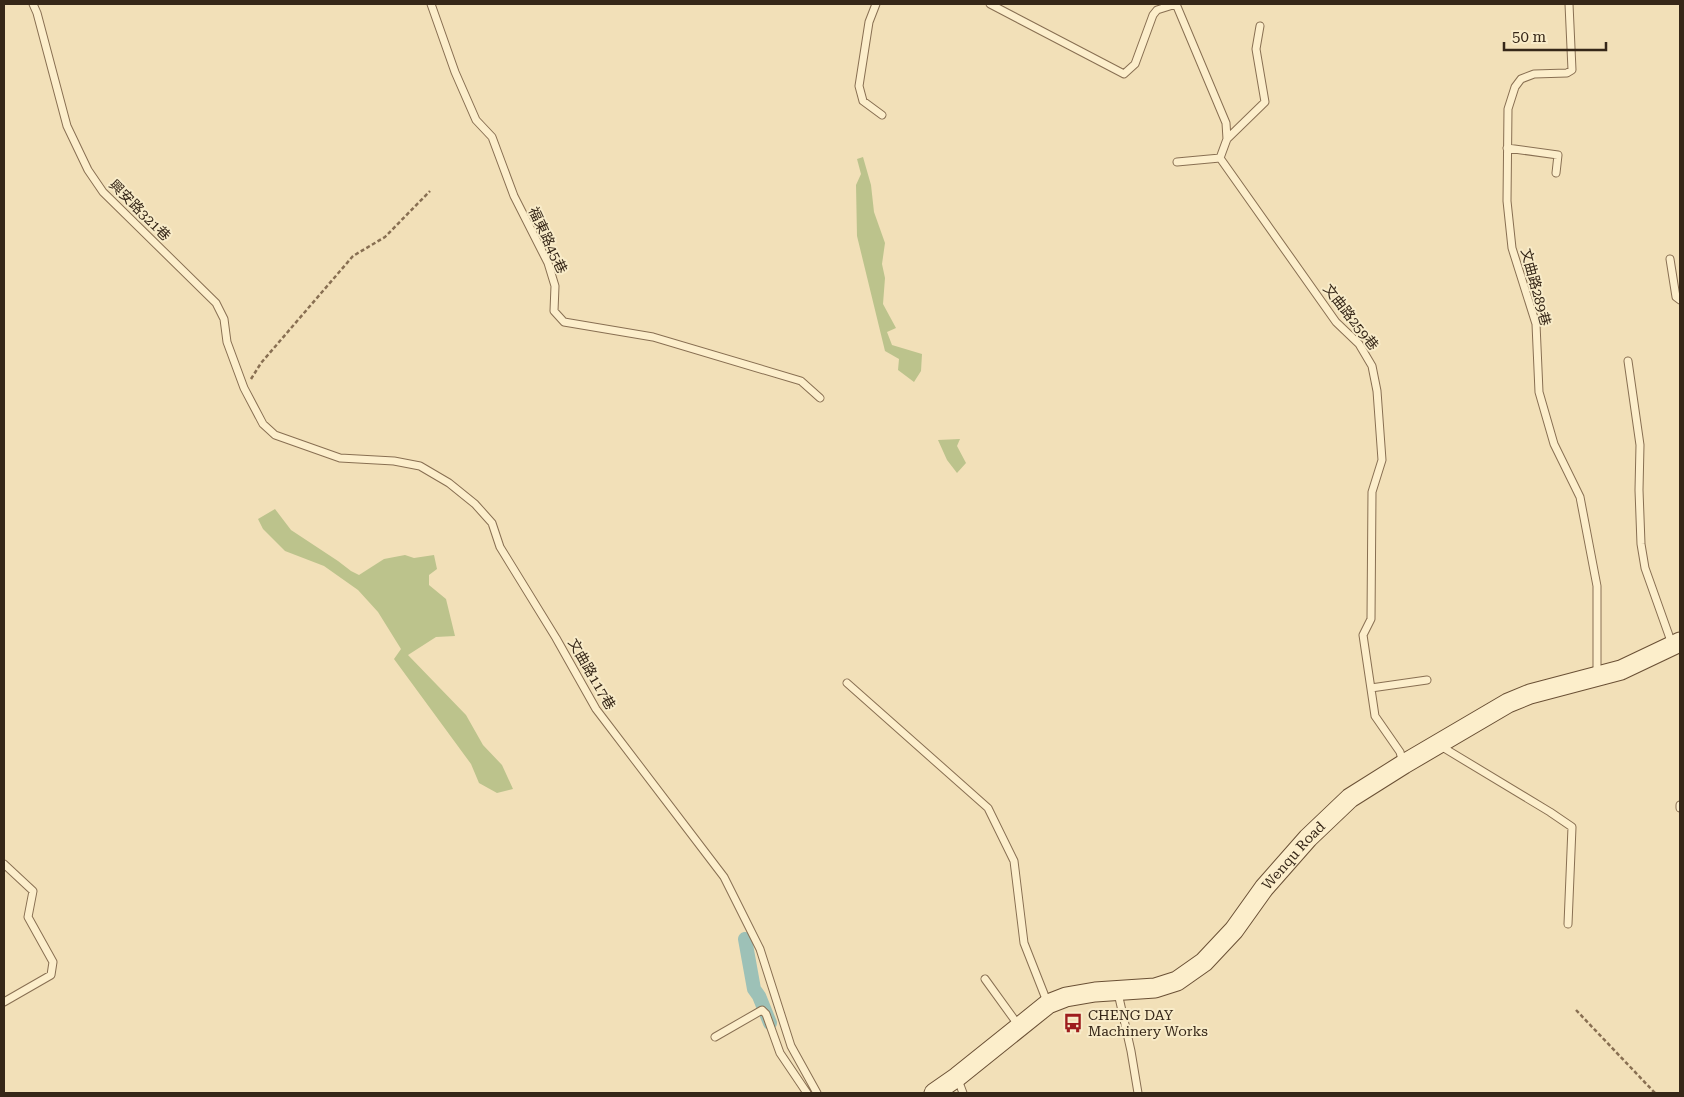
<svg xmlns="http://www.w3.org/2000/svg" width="1684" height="1097" viewBox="0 0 1684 1097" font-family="'Roboto Serif','Noto Sans TC',serif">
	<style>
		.cemetery { fill: #bcc38c }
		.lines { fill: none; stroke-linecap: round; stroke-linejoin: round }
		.canal { stroke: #9dc1b7; stroke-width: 14 }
		.lane-casing { stroke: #886f52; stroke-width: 9 }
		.secondary-casing { stroke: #6a5035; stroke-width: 21 }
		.path { stroke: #886f52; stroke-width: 2.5; stroke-dasharray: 4 2.5; stroke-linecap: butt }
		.lane { stroke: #fceecb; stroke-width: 7 }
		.secondary { stroke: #fceecb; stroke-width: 19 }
		.labels { text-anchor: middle; stroke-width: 4; stroke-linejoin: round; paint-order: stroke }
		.street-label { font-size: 14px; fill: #362718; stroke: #f8ebc8 }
		.poi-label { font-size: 14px; fill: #362718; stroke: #f8ebc8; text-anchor: start }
	</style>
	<rect width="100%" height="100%" fill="#f2e0b8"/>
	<!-- cemetery -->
	<path class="cemetery" d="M863 157 871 185 874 212 885 243 882 264 885 278 883 304 896 328 887 332 892 345 922 354 921 371 914 382 898 370 899 359 885 351 857 236 856 185 861 174 857 159Z
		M960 439 957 446 966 463 957 473 947 460 938 440Z
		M275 509 291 530 338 561 351 571 359 575 384 559 405 555 414 558 434 555 437 569 429 575V585L446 599 455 636 436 637 408 655 466 715 483 745 502 765 513 789 497 793 479 783 471 764 394 659 401 649 378 612 358 590 324 566 285 551 263 529 258 519Z"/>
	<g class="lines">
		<!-- canal -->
		<path class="canal" d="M745 939 754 989 759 996 770 1023"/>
		<defs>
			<path id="lane" d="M33 4 37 13 67 126 88 170 103 192 216 303 224 319 227 342 244 388 263 424 275 435 340 458 394 461 420 466 449 483 475 504 492 523 500 547 556 638 596 709 724 877 760 949 791 1046 817 1093
				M431 4 455 72 476 120 492 137 514 196 548 263 555 286 554 311 564 322 653 337 801 381 820 398
				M876 4 869 22 859 86 863 101 882 115
				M990 4 1124 74 1135 64 1153 15 1157 10 1176 4
				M1176 4 1226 123 1227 139 1220 158 1336 322 1359 344 1372 366 1377 391 1382 460 1372 492 1371 619 1363 635 1375 716 1400 752 1403 763
				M1569 4 1572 70 1567 73 1534 74 1521 79 1515 87 1508 109 1507 201 1512 248 1536 324 1539 392 1554 444 1580 497 1597 586V675
				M1227 139 1265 102 1256 49 1260 26
				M1507 148 1558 155 1556 173
				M1177 162 1220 158
				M1670 259 1676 297 1680 300
				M1628 361 1640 445 1639 490 1641 544 1645 568 1672 644
				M847 683 988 808 1014 861 1024 943 1048 1004
				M1371 688 1427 680
				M1439 745 1550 812 1572 827 1568 924
				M1680 805V808
				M4 864 33 891 28 917 53 962 51 975 4 1002
				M985 979 1019 1026
				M1118 993 1131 1051 1138 1093
				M715 1037 762 1010 766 1014 780 1053 807 1093
				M957 1077 963 1093"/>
			<g id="secondary">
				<path id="s1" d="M934 1093 957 1077 1048 1004 1066 997 1095 992 1155 988 1177 981 1204 962 1234 930 1264 888 1308 838 1350 798 1404 764 1508 703 1530 694 1621 670 1680 642"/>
			</g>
		</defs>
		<!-- lane casing -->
		<use href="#lane" class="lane-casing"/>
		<!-- secondary casing -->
		<use href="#secondary" class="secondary-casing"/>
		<!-- path -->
		<path class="path" d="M251 379 261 363 353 256 385 237 430 191
			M1576 1010 1655 1093"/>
		<!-- lane -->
		<use href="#lane" class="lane"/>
		<!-- secondary -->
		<use href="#secondary" class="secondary"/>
	</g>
	<!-- icons -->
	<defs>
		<symbol id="bus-bare" viewBox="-9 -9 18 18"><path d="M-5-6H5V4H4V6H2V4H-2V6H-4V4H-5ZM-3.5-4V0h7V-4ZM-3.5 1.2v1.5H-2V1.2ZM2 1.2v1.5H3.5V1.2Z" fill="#9d1c1d" stroke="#f8ebc8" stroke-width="2.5" paint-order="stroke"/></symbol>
	</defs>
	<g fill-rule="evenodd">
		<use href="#bus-bare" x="1059" y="1009" width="28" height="28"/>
	</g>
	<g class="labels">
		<!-- street labels -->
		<g class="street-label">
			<text transform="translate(140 210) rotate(45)" y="5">興安路321巷</text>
			<text transform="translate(548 240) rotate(65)" y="5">福東路45巷</text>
			<text transform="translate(1536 287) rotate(75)" y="5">文曲路289巷</text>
			<text transform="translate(1351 317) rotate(52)" y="5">文曲路259巷</text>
			<text transform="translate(592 674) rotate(60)" y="5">文曲路117巷</text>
			<text dy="5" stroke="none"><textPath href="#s1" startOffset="449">Wenqu Road</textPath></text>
		</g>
		<!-- poi labels -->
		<g class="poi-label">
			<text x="1088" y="1020">CHENG DAY<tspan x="1088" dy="16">Machinery Works</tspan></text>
		</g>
	</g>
	<!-- border -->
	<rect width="1684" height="1097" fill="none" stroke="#362718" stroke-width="10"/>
	<!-- scale -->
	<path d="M1504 42v8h102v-8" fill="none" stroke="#362718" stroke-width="2.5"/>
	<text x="1512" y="42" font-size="15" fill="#362718" stroke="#f8ebc8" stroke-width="4" paint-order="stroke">50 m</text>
</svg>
